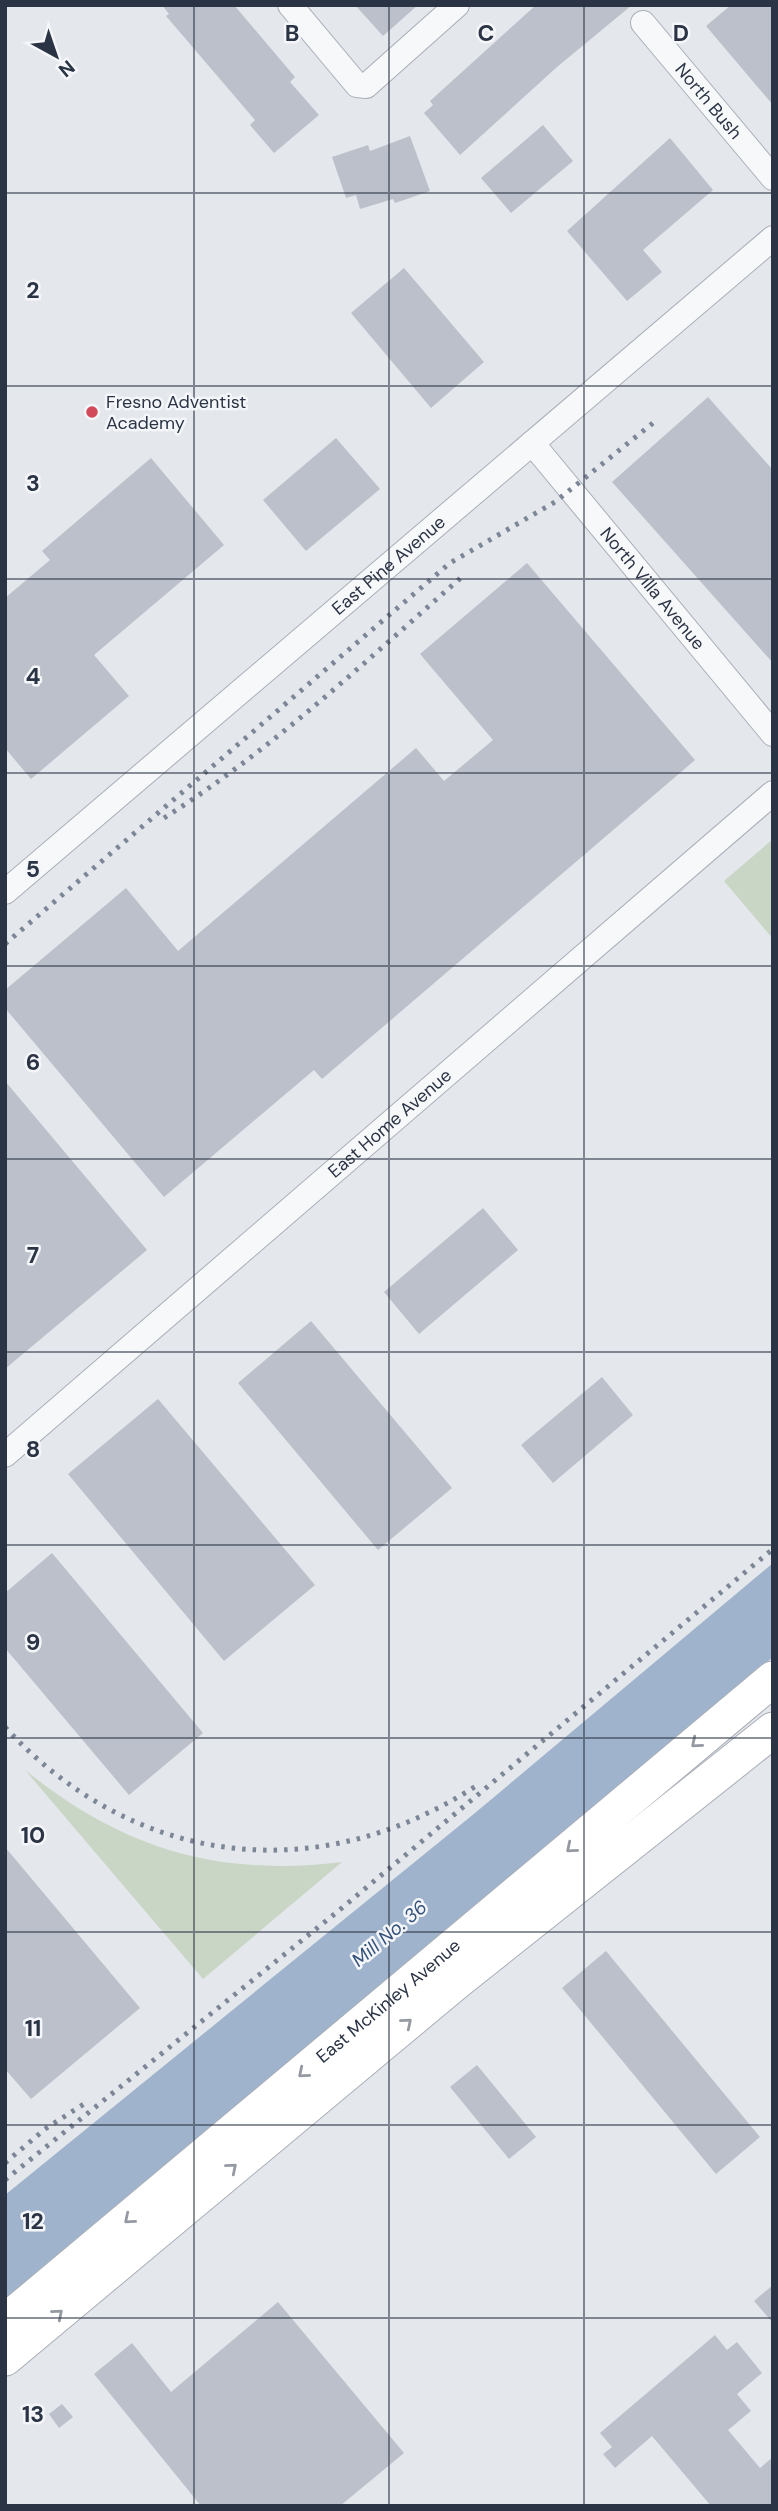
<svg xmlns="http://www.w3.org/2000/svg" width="778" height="2511" viewBox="0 0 778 2511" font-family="'DM Sans',sans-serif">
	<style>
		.green { fill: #c9d6c5 }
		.water { fill: #9fb4cc }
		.building { fill: #bbc0ca }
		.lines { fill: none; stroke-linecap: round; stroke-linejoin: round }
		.minor-casing { stroke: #a9aeb7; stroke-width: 26 }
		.secondary-casing { stroke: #a9aeb7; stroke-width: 37 }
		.minor { stroke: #f7f8fa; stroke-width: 24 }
		.secondary { stroke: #fff; stroke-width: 35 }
		.rail { stroke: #7d8696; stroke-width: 5; stroke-dasharray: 3.5 7; stroke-linecap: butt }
		.oneway { stroke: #959aa2 }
		.grid { fill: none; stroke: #2b3445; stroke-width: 2; stroke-opacity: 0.55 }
		.poi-dot { fill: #d1495b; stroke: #f4f6f9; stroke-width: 2.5 }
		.labels { text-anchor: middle; stroke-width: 5; stroke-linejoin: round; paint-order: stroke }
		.street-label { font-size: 18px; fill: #2b3445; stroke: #f4f6f9 }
		.poi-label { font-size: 18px; fill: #2b3445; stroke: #f4f6f9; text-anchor: start }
		.water-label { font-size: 19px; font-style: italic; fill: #34527a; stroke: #f4f6f9 }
		.grid-label { font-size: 23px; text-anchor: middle; font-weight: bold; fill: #2b3445; stroke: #f4f6f9; stroke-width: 5; stroke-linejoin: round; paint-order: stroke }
	</style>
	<rect width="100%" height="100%" fill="#e4e7ec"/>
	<!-- green -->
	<path class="green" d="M773 839V939L724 881Z
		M25 1770C123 1849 217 1877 342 1862L203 1979Z"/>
	<!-- water -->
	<path class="water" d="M773 1563V1657L5 2299V2195L475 1813Z"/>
	<!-- building -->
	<path class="building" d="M162 5H234L295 77 290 82 319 115 274 153 250 125 255 120 166 16 169 14Z
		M355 5H418L383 36Z
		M536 5H632L557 67 460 155 424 113 433 105 430 101Z
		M731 5H773V105L706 26Z
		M543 125 573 161 511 213 481 178Z
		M410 136 430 191 395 203 393 199 360 209 356 195 346 198 332 157 368 145 370 151Z
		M670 138 713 190 643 250 662 272 627 301 567 231Z
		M404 268 484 362 431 408 351 313Z
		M708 397 773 470V663L612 482Z
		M336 438 380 489 306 551 263 500Z
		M151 458 224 545 94 655 129 696 31 779 5 748V598L50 560 42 551Z
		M527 563 695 760 322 1079 314 1070 164 1197 5 1008V990L126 888 178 951 416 748 444 781 493 740 420 654Z
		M5 1081 147 1250 5 1369Z
		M483 1208 518 1250 419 1334 384 1292Z
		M311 1321 452 1488 378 1550 238 1383Z
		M602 1377 633 1415 553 1483 521 1445Z
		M158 1399 315 1585 224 1661 68 1474Z
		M52 1553 203 1733 129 1795 5 1648V1593Z
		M5 1847 140 2008 31 2099 5 2069Z
		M606 1951 760 2137 716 2174 562 1988Z
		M477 2065 536 2137 509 2159 450 2087Z
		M773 2285V2323L754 2301Z
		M278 2302 404 2453 340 2506H201L94 2374 132 2343 171 2392Z
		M715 2335 727 2350 737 2342 762 2373 737 2394 751 2411 728 2430 760 2468 773 2457V2506H711L652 2436 615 2468 603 2454 612 2447 600 2433Z
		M62 2404 73 2417 59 2428 49 2414Z"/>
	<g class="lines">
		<defs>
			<g id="minor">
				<path d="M290 5 357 85 366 86 457 5"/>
				<path id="s1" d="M643 23 773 178"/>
				<path id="s2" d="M532 443 773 734"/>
				<path id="s3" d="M5 892 773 238"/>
				<path id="s4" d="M5 1455 773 793"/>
			</g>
			<g id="secondary">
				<path id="s5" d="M5 2322 773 1679"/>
				<path d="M5 2358 456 1982 773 1730"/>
			</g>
		</defs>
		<!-- minor casing -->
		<use href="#minor" class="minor-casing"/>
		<!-- secondary casing -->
		<use href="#secondary" class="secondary-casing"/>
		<!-- minor -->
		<use href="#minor" class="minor"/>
		<!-- secondary -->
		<use href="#secondary" class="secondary"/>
		<!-- rail -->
		<path class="rail" d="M164 818C273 749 367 660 464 575
			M5 944 450 563 555 502 653 423
			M5 1727C133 1867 317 1889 476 1786
			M5 2163 45 2129 87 2102
			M5 2180 337 1912 773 1549"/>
	</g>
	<!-- one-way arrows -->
	<defs><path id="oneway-chevron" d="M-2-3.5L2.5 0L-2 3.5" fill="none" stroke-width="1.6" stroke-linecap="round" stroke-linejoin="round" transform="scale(1.75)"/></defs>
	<g class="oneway">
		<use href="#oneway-chevron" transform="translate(696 1743) rotate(140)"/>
		<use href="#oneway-chevron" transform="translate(571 1848) rotate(140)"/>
		<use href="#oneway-chevron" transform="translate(407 2023) rotate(-40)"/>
		<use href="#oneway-chevron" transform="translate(303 2073) rotate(140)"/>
		<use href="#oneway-chevron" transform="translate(232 2168) rotate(-40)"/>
		<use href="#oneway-chevron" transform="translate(129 2219) rotate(140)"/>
		<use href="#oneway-chevron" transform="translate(58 2314) rotate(-40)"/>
	</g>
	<!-- grid -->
	<path class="grid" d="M194 5V2506M389 5V2506M584 5V2506M5 193H773M5 386H773M5 579H773M5 773H773M5 966H773M5 1159H773M5 1352H773M5 1545H773M5 1738H773M5 1932H773M5 2125H773M5 2318H773"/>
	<!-- markers -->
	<circle class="poi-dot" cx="92" cy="412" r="7"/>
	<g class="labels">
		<!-- street labels -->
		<g class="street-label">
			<text dy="6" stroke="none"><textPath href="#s1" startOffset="102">North Bush</textPath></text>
			<text dy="6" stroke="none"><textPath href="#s3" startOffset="504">East Pine Avenue</textPath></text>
			<text dy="6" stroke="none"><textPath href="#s2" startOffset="189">North Villa Avenue</textPath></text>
			<text dy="6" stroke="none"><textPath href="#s4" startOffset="508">East Home Avenue</textPath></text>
			<text dy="6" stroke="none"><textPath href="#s5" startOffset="500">East McKinley Avenue</textPath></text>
		</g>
		<!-- poi labels -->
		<g class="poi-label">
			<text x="106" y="408">Fresno Adventist<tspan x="106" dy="21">Academy</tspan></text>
		</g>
		<!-- water labels -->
		<g class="water-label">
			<text transform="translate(389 1933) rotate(-40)" y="7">Mill No. 36</text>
		</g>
	</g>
	<g class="grid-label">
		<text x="292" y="41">B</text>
		<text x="486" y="41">C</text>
		<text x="681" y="41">D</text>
		<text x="33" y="298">2</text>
		<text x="33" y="491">3</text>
		<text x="33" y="684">4</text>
		<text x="33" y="877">5</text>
		<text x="33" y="1070">6</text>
		<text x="33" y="1263">7</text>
		<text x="33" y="1457">8</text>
		<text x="33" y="1650">9</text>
		<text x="33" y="1843">10</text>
		<text x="33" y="2036">11</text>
		<text x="33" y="2229">12</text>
		<text x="33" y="2422">13</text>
	</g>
	<!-- border -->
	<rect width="778" height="2511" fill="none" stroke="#2b3445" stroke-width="14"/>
	<!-- north arrow -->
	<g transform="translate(56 56) rotate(140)" stroke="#f4f6f9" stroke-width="5" paint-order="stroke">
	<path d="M0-5L12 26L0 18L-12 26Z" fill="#2b3445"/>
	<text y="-10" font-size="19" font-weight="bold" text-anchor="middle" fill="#2b3445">N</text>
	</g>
</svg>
